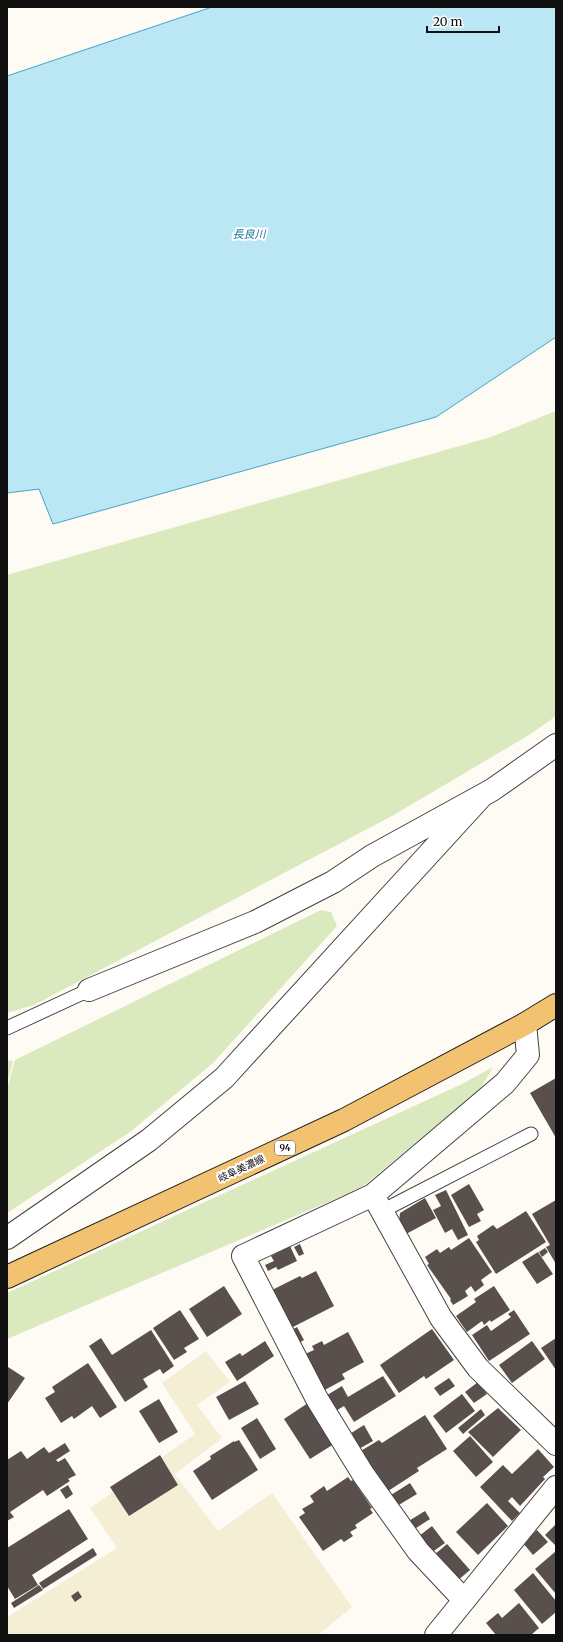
<svg xmlns="http://www.w3.org/2000/svg" width="563" height="1642" viewBox="0 0 563 1642" font-family="Merriweather,'Noto Sans JP',serif">
	<style>
		.farmland { fill: #f4eed5 }
		.green { fill: #dae9be }
		.water { fill: #bbe6f4; stroke: #45a4c8 }
		.building { fill: #59504d }
		.lines { fill: none; stroke-linecap: round; stroke-linejoin: round }
		.lane-casing { stroke: #434343; stroke-width: 15 }
		.street-casing { stroke: #434343; stroke-width: 24 }
		.primary-casing { stroke: #212121; stroke-width: 24 }
		.lane { stroke: #fff; stroke-width: 13 }
		.street { stroke: #fff; stroke-width: 22 }
		.primary { stroke: #f3c270; stroke-width: 22 }
		.labels { text-anchor: middle; stroke-width: 4; stroke-linejoin: round; paint-order: stroke }
		.shield { fill: #fff; stroke: #585858; stroke-width: 1 }
		.shield-label { font-size: 9px; font-weight: bold; fill: #101010 }
		.street-label { font-size: 10px; fill: #101010; stroke: #fff }
		.water-label { font-size: 11px; font-style: italic; fill: #1d779f; stroke: #fff }
	</style>
	<rect width="100%" height="100%" fill="#fefbf4"/>
	<!-- farmland -->
	<path class="farmland" d="M206 1351 230 1382 197 1405 222 1438 175 1474 218 1531 272 1493 352 1607 318 1635H7V1617L117 1548 90 1508 195 1434 162 1383Z"/>
	<!-- green -->
	<path class="green" d="M556 411V716L529 735 392 816 34 1005 7 1013V575L491 437Z
		M321 910 331 912 337 926 213 1063 130 1132 7 1213V1089L15 1060Z
		M7 1060 13 1061 7 1084Z
		M493 1067 480 1089 361 1188 7 1339V1293L462 1084Z"/>
	<!-- water -->
	<path class="water" d="M212 7H556V337L436 417 53 524 39 489 7 493V76Z"/>
	<!-- building -->
	<path class="building" d="M556 1078V1138L530 1093Z
		M469 1184 484 1210 477 1214 481 1221 469 1227 451 1195Z
		M446 1190 468 1235 458 1240 452 1229 445 1233 433 1210 441 1206 435 1195Z
		M425 1198 436 1218 406 1234 399 1222 400 1213Z
		M556 1200V1264L546 1247 550 1245 532 1214Z
		M526 1211 546 1242 496 1274 476 1242 479 1240 477 1236 493 1225 497 1229Z
		M469 1238 492 1272 481 1280 484 1285 475 1292 471 1286 465 1291 468 1296 453 1305 450 1300 451 1299 427 1265 429 1264 425 1257 437 1249 440 1253 449 1247 451 1250Z
		M300 1244 304 1254 299 1256 294 1247Z
		M290 1246 297 1261 278 1270 276 1267 268 1271 265 1265 274 1261 271 1256Z
		M545 1248 548 1252 542 1257 539 1252Z
		M538 1252 553 1274 537 1284 522 1262Z
		M316 1271 334 1306 291 1328 272 1290 300 1276 302 1278Z
		M224 1286 242 1314 207 1337 189 1309Z
		M494 1286 510 1310 491 1322 490 1320 484 1325 482 1321 467 1332 456 1316 476 1302 474 1299Z
		M180 1310 199 1339 184 1348 187 1352 174 1360 153 1328Z
		M514 1310 530 1334 489 1361 472 1335 487 1325 491 1331 511 1317 508 1314Z
		M297 1327 304 1340 299 1343 292 1330Z
		M432 1329 454 1360 426 1379 424 1376 399 1393 380 1365Z
		M151 1330 174 1366 163 1374 160 1369 143 1379 148 1387 125 1402 89 1346 101 1338 112 1355Z
		M348 1332 364 1362 342 1374 345 1379 321 1392 303 1355 314 1350 312 1346 322 1341 324 1345Z
		M556 1338V1370L541 1348Z
		M265 1341 274 1356 237 1381 225 1362 240 1353 242 1356Z
		M532 1341 545 1359 512 1383 499 1365Z
		M88 1363 117 1407 100 1418 92 1406 74 1419 72 1416 61 1423 45 1398 55 1392 52 1387Z
		M8 1367 25 1378 7 1404V1368Z
		M383 1376 396 1396 354 1422 344 1406 334 1412 324 1397 342 1386 348 1397Z
		M449 1378 455 1386 440 1396 434 1388Z
		M245 1381 259 1404 229 1420 216 1397Z
		M478 1382 487 1394 474 1403 465 1392Z
		M462 1394 475 1411 446 1433 433 1416Z
		M159 1399 178 1432 159 1443 139 1411Z
		M308 1403 334 1444 310 1459 284 1419Z
		M498 1408 521 1430 493 1457 468 1432Z
		M481 1409 485 1415 463 1434 458 1428Z
		M425 1415 447 1449 417 1468 419 1471 385 1493 359 1452 379 1440 382 1443Z
		M257 1418 276 1449 260 1459 241 1428Z
		M364 1425 373 1441 357 1450 348 1435Z
		M470 1436 493 1462 476 1477 453 1451Z
		M239 1440 258 1470 212 1500 193 1471 211 1459 210 1456 234 1441V1442Z
		M65 1443 70 1451 56 1460 58 1462 65 1458 76 1475 68 1479 70 1481 47 1496 43 1490 10 1512 14 1517 7 1521V1460L21 1451 27 1459 44 1447 49 1453Z
		M538 1449 554 1467 543 1477 545 1479 520 1506 512 1497 508 1501 520 1513 512 1521 480 1487 503 1465 512 1474Z
		M160 1455 178 1485 129 1516 110 1487Z
		M348 1477 351 1481 353 1480 372 1508 370 1509 373 1513 355 1525 357 1528 350 1532 353 1536 344 1542 341 1539 323 1551 299 1517 305 1513 302 1509 314 1502 310 1496 324 1486 327 1491Z
		M410 1483 417 1494 397 1506 391 1495Z
		M68 1485 73 1494 66 1499 60 1490Z
		M487 1503 508 1526 478 1555 456 1532Z
		M69 1509 88 1539 32 1575 38 1585 15 1599 7 1586V1548Z
		M425 1511 430 1519 413 1530 407 1522Z
		M556 1524V1546L545 1535Z
		M432 1526 445 1543 431 1553 419 1536Z
		M537 1530 548 1542 533 1555 523 1543Z
		M447 1544 470 1570 457 1581 434 1555Z
		M93 1548 97 1555 43 1589 39 1583Z
		M556 1551V1594L535 1569Z
		M533 1573 556 1601V1612L542 1624 514 1590Z
		M39 1585 43 1590 14 1608 11 1603Z
		M78 1591 82 1597 75 1602 71 1596Z
		M519 1603 539 1628 531 1635H496L486 1623 498 1613 502 1618Z"/>
	<g class="lines">
		<defs>
			<path id="lane" d="M7 1028 89 990
				M382 1211 531 1134"/>
			<path id="street" d="M89 990 255 922 333 882 372 856 492 790 556 745
				M373 1195 441 1318 478 1368 556 1444
				M7 1238 149 1140 224 1078 481 797
				M464 1600 418 1551 363 1474 317 1399 243 1256 373 1195 505 1083 528 1055 525 1024
				M436 1635 556 1487"/>
			<path id="primary" d="M7 1277 344 1120 525 1024 556 1005"/>
		</defs>
		<!-- lane casing -->
		<use href="#lane" class="lane-casing"/>
		<!-- street casing -->
		<use href="#street" class="street-casing"/>
		<!-- primary casing -->
		<use href="#primary" class="primary-casing"/>
		<!-- lane -->
		<use href="#lane" class="lane"/>
		<!-- street -->
		<use href="#street" class="street"/>
		<!-- primary -->
		<use href="#primary" class="primary"/>
	</g>
	<g class="labels">
		<!-- shield labels -->
		<rect class="shield" x="275" y="1141" width="20" height="14" rx="3"/>
		<g class="shield-label">
			<text x="285" y="1151">94</text>
		</g>
		<!-- street labels -->
		<g class="street-label">
			<text transform="translate(241 1168) rotate(-25)" y="4">岐阜美濃線</text>
		</g>
		<!-- water labels -->
		<g class="water-label">
			<text x="249" y="238">長良川</text>
		</g>
	</g>
	<!-- border -->
	<rect width="563" height="1642" fill="none" stroke="#101010" stroke-width="16"/>
	<!-- scale -->
	<path d="M427 26v6h72v-6" fill="none" stroke="#101010" stroke-width="2"/>
	<text x="433" y="26" font-size="12" fill="#101010" stroke="#ffffff" stroke-width="3" paint-order="stroke">20 m</text>
</svg>
